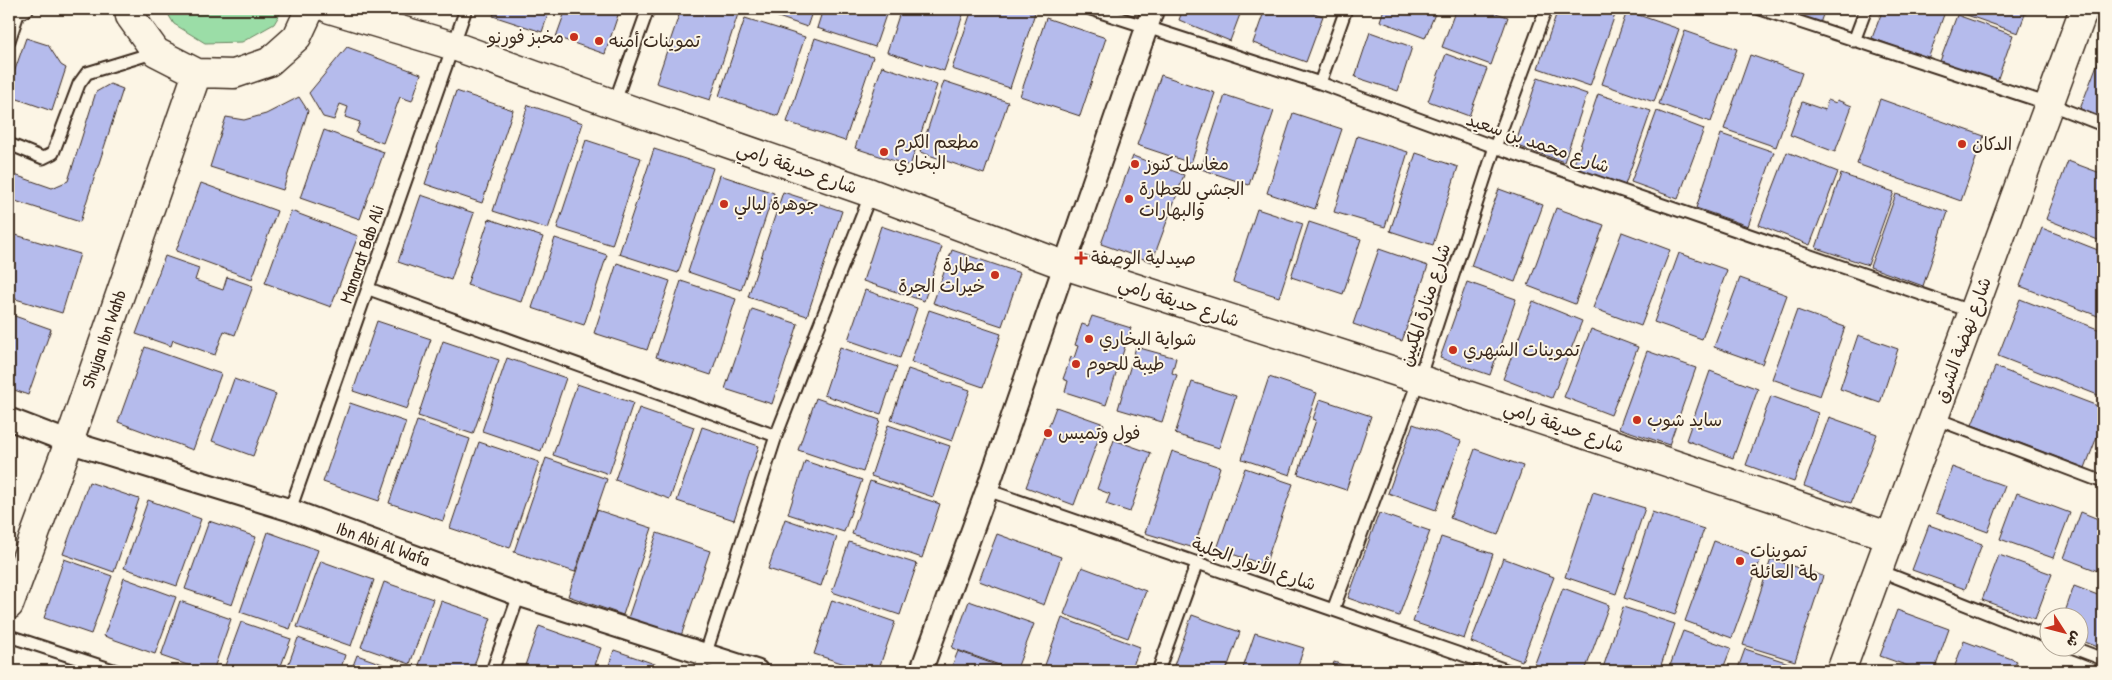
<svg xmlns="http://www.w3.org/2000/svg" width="2112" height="680" viewBox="0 0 2112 680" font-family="'Patrick Hand','Playpen Sans Arabic',sans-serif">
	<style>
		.green { fill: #9bdda7; stroke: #6b8462 }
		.building { fill: #b5bbec; stroke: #3b2a1e }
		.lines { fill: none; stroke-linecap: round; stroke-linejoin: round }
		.lane-casing { stroke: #3b2a1e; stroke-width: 15 }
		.street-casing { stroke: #3b2a1e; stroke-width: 25 }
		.secondary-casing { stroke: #3b2a1e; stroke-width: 31 }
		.lane { stroke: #fcf5e5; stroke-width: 11 }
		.street { stroke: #fcf5e5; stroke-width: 21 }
		.secondary { stroke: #fcf5e5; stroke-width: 28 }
		.poi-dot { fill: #c8321e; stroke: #fcf5e5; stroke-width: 2 }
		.labels { text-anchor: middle; stroke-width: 4; stroke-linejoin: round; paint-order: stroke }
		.poi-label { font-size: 18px; fill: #3b2a1e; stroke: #fcf5e5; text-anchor: start }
		.street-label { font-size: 18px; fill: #3b2a1e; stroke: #fcf5e5 }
	</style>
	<rect width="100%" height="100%" fill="#fcf5e5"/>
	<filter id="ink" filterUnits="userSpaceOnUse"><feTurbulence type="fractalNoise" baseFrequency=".02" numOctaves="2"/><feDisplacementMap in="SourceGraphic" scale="10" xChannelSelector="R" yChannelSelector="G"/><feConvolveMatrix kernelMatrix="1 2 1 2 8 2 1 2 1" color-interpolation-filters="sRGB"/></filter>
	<g filter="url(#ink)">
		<!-- green -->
		<path class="green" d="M165 9H283L274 24 242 42 205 43 174 24Z"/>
		<!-- building -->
		<path class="building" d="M496 9H550L542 32 493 16Z
			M566 9H620L605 54 556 37Z
			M681 9H721L738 14 710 100 656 83Z
			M755 9H813L807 27Z
			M823 9H888L875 47 817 28Z
			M901 9H965L944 71 887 52Z
			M972 9H1023L1035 13 1010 88 952 69Z
			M1183 9H1242L1230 41 1179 20Z
			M1265 9H1303L1323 16 1306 62 1253 43Z
			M1384 9H1437L1425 38 1380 21Z
			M1456 9H1484L1508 17 1491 65 1442 47Z
			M1558 9H1605L1616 12 1590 86 1538 68Z
			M1778 9H1825L1818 29 1776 14Z
			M1883 9H1946L1928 59 1872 38Z
			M1963 9H2027L2018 33 1961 13Z
			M1627 11 1679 29 1654 102 1602 84Z
			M1957 15 2013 35 1996 84 1939 64Z
			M745 18 805 37 778 116 719 96Z
			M1046 18 1106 38 1080 116 1020 96Z
			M1685 31 1737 49 1711 122 1659 104Z
			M1370 32 1412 47 1398 91 1355 77Z
			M26 38 48 45 61 65 66 68 52 111 9 96V87Z
			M815 38 873 57 845 141 787 122Z
			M347 47 421 74 412 101 400 97 383 143 356 133 360 122 345 117 348 107 340 104 334 120 323 117 309 93Z
			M1446 54 1487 69 1469 116 1428 101Z
			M1750 55 1802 73 1776 147 1724 129Z
			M2100 57 2103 58V118L2080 109Z
			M882 66 937 85 910 166 855 148Z
			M1161 75 1215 93 1191 163 1137 145Z
			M1538 77 1587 94 1564 162 1515 145Z
			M944 81 1008 102 984 174 920 152Z
			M110 84 123 89 80 222 9 199V173L52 188 68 181 96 92Z
			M456 91 513 110 482 203 425 184Z
			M1598 94 1651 111 1625 185 1573 167Z
			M1225 95 1274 111 1249 185 1201 169Z
			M299 97 308 111 283 190 210 167 226 117 244 120 266 114Z
			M1880 99 1984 136 1961 201 1857 164Z
			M1828 100 1836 103 1837 100 1852 106 1835 152 1790 135 1802 102 1825 110Z
			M528 105 583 123 548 229 493 211Z
			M1657 111 1704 129 1678 199 1631 182Z
			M1293 113 1342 129 1315 209 1267 193Z
			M324 130 384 152 360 219 300 198Z
			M1721 134 1774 152 1748 226 1696 208Z
			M1357 136 1408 152 1385 227 1334 212Z
			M586 140 641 158 612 245 557 228Z
			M654 149 713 168 678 273 619 254Z
			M1787 152 1838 172 1810 245 1759 225Z
			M1416 153 1458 167 1433 245 1390 231Z
			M1133 156 1184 175 1152 262 1101 244Z
			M2068 161 2103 174V242L2046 219Z
			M1841 174 1894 192 1868 265 1816 248Z
			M720 175 774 193 741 290 688 272Z
			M201 183 277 211 252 279 176 251Z
			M1499 189 1543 205 1515 282 1471 266Z
			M783 192 842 211 807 316 748 297Z
			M1896 194 1948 212 1923 286 1870 267Z
			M421 195 474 213 451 280 398 262Z
			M1556 208 1604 225 1575 304 1528 286Z
			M1257 209 1303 224 1279 297 1233 282Z
			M291 211 358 236 331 307 265 283Z
			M489 219 543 237 521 302 467 285Z
			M1309 222 1361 239 1343 294 1291 277Z
			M881 226 942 247 924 301 863 281Z
			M2042 228 2103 252V318L2020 286Z
			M1622 232 1670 250 1641 326 1593 308Z
			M9 233 80 254 62 313 9 297Z
			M555 238 607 255 584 325 532 308Z
			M1379 249 1428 266 1402 341 1353 324Z
			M952 250 1020 273 1002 326 933 303Z
			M1679 253 1727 270 1702 339 1654 322Z
			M165 256 199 268 195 280 223 290 227 277 253 286 235 335 224 331 215 355 173 340 171 346 136 334Z
			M617 263 670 281 647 350 594 333Z
			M1740 278 1787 295 1762 364 1714 347Z
			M681 281 736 299 711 375 656 357Z
			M1467 282 1516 299 1490 375 1440 358Z
			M865 290 917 308 900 358 848 340Z
			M2020 299 2103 331V397L1998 356Z
			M1533 301 1582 321 1552 398 1503 379Z
			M752 309 798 324 772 404 725 389Z
			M929 310 1001 334 983 387 911 362Z
			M1797 310 1845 327 1820 396 1772 379Z
			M9 314 51 329 28 395 9 388Z
			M1092 316 1131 328 1106 405 1065 392 1068 381 1063 379 1071 357 1074 358 1078 346 1075 345 1082 324 1088 326Z
			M377 321 431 339 407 409 353 391Z
			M1591 329 1638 347 1611 415 1564 397Z
			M1858 335 1898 349 1880 403 1840 389Z
			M443 341 499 360 473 434 418 416Z
			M145 347 221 374 193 450 118 422Z
			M840 347 897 367 881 414 824 395Z
			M1136 347 1176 358 1172 373 1177 375 1162 422 1118 409Z
			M1647 351 1696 368 1669 445 1619 428Z
			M507 358 566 378 541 451 482 431Z
			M1995 367 2103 408V421L2085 468 1972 425Z
			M908 369 970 390 952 441 891 420Z
			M1710 371 1758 389 1733 458 1686 440Z
			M1269 377 1317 393 1290 475 1242 459Z
			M234 379 276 394 253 456 212 441Z
			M1192 382 1236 396 1219 448 1175 434Z
			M577 384 633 403 609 474 553 455Z
			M1771 396 1818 413 1794 482 1746 465Z
			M816 398 880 420 863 472 798 450Z
			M1320 399 1371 416 1346 490 1298 474 1316 420 1313 419Z
			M350 403 406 422 379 501 323 482Z
			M1056 407 1104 424 1074 505 1026 487Z
			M639 408 694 427 670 499 615 480Z
			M1829 417 1877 434 1851 503 1804 486Z
			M417 421 470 439 443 521 389 503Z
			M1413 424 1461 441 1436 510 1388 493Z
			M888 425 950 446 933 497 871 476Z
			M702 427 759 446 734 520 677 501Z
			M1114 440 1151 453 1130 512 1106 504 1110 494 1097 489Z
			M479 442 539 462 510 548 450 528Z
			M1475 449 1523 466 1498 535 1450 518Z
			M1172 451 1220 467 1194 548 1145 533Z
			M546 458 607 479 575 572 514 552Z
			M805 461 862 480 844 532 788 514Z
			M1952 467 2005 486 1988 532 1936 513Z
			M1245 468 1293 484 1265 565 1217 549Z
			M870 481 940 504 922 558 852 534Z
			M89 482 139 499 114 572 63 554Z
			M1593 492 1645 508 1616 594 1565 577Z
			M2017 493 2070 513 2053 558 2000 539Z
			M148 500 201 519 177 586 124 568Z
			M597 510 652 528 623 615 568 596Z
			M1652 512 1704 529 1675 615 1624 598Z
			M2081 512 2103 521V573L2064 558Z
			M1379 513 1430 531 1399 616 1348 598Z
			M785 519 837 537 821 586 768 569Z
			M209 521 256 537 232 605 185 589Z
			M1929 525 1982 544 1965 589 1912 570Z
			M268 532 318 550 290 629 240 612Z
			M657 533 710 551 681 636 628 618Z
			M997 534 1061 557 1044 605 979 581Z
			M1441 537 1493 554 1464 639 1413 622Z
			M1714 541 1761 558 1732 638 1685 621Z
			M849 542 917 564 900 615 832 592Z
			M1999 555 2052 574 2035 619 1982 600Z
			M1503 558 1554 577 1522 661 1471 642Z
			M64 559 112 576 91 634 44 618Z
			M1771 559 1823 576 1795 661 1743 645Z
			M321 561 374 580 351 646 297 627Z
			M1082 567 1146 591 1128 638 1064 614Z
			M124 578 176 597 155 654 104 636Z
			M384 582 433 599 410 664 361 647Z
			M2074 586 2103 597V649L2080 640V618H2063Z
			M1563 588 1609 605 1585 671H1548L1534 666Z
			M832 600 895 622 878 671H866L814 654Z
			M180 601 231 619 213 671H205L161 656Z
			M441 601 491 618 472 671H435L419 665Z
			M969 601 1034 624 1016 671 952 648Z
			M1623 607 1675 624 1659 671H1602Z
			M1897 610 1949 629 1934 671H1922L1880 656Z
			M1192 615 1240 632 1226 671H1182L1173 668Z
			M1062 618 1140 647 1131 671H1063L1045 665Z
			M241 622 291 639 279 671H223Z
			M539 626 601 648 593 671H523Z
			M1683 631 1731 648 1722 671H1668Z
			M1255 633 1304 648 1296 671H1242Z
			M298 638 345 655 340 671H286Z
			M1964 641 2017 661 2013 671H1953Z
			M1745 649 1792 664 1790 671H1737Z
			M614 650 675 671H607Z
			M958 651 1012 671H950Z
			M357 655 402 671H351Z
			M1334 662 1361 671H1331Z
			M1313 667 1324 671H1312Z"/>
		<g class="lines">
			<defs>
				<path id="lane" d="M1091 9 1320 83 1495 147 1973 312
					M1760 9 2049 104 2103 125
					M9 41 18 14 28 9
					M1854 41 1866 9
					M1320 83 1346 9
					M614 104 648 9
					M9 144 43 158 53 153 79 84 87 73 156 52
					M369 289 776 436
					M1934 418 2103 482
					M987 490 1509 671
					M290 510 466 9
					M1878 570 2050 638
					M1333 610 1419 379 1495 147 1546 9
					M9 636 116 671
					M2074 648 2103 659
					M492 671 519 595
					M700 671 776 436 871 193
					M1158 671 1197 563"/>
				<path id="street" d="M9 419 69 442 290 510 519 595 757 671
					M921 671 987 490 1153 9"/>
				<path id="secondary" d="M129 9 130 16 156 52 197 73 234 74 269 62 297 37 310 9
					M330 9 454 46 614 104 871 193 1064 265 1419 379 1891 537
					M9 605 69 442 197 73
					M1841 671 2084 9"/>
			</defs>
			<!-- lane casing -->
			<use href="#lane" class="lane-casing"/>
			<!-- street casing -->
			<use href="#street" class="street-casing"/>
			<!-- secondary casing -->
			<use href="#secondary" class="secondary-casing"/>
			<!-- lane -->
			<use href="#lane" class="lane"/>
			<!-- street -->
			<use href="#street" class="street"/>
			<!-- secondary -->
			<use href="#secondary" class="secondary"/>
		</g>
	</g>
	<!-- markers -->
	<g class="poi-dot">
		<circle cx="574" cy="37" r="5"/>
		<circle cx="599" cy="41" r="5"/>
		<circle cx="1962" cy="144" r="5"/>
		<circle cx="884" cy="152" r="5"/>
		<circle cx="1135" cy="164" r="5"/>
		<circle cx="1129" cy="199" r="5"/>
		<circle cx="724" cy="204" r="5"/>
		<path d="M1078.5 250.5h5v5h5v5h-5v5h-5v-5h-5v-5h5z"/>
		<circle cx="995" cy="275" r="5"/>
		<circle cx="1089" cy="339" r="5"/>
		<circle cx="1453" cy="350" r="5"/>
		<circle cx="1076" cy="364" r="5"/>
		<circle cx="1637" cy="420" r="5"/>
		<circle cx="1048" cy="433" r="5"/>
		<circle cx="1740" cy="561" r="5"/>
	</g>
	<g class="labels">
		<!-- poi labels -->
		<g class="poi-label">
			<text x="564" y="43" text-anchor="end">مخبز فورنو</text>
			<text x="609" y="47">تموينات أمنه</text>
			<text x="894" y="148">مطعم الكرم<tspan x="894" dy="21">البخاري</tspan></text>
			<text x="1972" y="150">الدكان</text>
			<text x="1145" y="170">مغاسل كنوز</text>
			<text x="1139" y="195">الجشي للعطارة<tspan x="1139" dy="21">والبهارات</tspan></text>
			<text x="734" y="210">جوهرة ليالي</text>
			<text x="1091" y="264">صيدلية الوصفة</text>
			<text x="985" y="271" text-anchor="end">عطارة<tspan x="985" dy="21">خيرات الجرة</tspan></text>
			<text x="1099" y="345">شواية البخاري</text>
			<text x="1463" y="356">تموينات الشهري</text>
			<text x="1086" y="370">طيبة للحوم</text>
			<text x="1647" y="426">سايد شوب</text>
			<text x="1058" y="439">فول وتميس</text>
			<text x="1750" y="557">تموينات<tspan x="1750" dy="21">لمة العائلة</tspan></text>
		</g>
		<!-- street labels -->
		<g class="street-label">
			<text transform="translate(1538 143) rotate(19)" y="6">شارع محمد بن سعيد</text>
			<text transform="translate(797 168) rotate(19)" y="6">شارع حديقة رامي</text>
			<text transform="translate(362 254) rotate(-71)" y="6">Manarat Bab Ali</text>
			<text transform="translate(1179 302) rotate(18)" y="6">شارع حديقة رامي</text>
			<text transform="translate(1425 305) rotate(-72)" y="6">شارع منارة المكيين</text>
			<text transform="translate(104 339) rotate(-71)" y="6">Shujaa Ibn Wahb</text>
			<text transform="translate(1963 340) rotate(-70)" y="6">شارع نهضة الشرق</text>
			<text transform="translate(1564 427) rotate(19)" y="6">شارع حديقة رامي</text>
			<text transform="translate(383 544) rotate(20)" y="6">Ibn Abi Al Wafa</text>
			<text transform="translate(1254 564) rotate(19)" y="6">شارع الأنوار الجلية</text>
		</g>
	</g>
	<!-- margin -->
	<rect width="2112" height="680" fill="none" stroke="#fcf5e5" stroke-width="30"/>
	<rect x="15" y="15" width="2082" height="650" fill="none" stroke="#3b2a1e" stroke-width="2" filter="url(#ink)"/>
	<!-- north arrow -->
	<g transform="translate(2064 632) rotate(126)"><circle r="24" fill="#fcf5e5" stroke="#afa495"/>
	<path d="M0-4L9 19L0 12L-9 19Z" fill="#c8321e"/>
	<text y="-8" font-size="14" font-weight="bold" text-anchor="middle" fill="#3b2a1e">ش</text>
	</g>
</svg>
